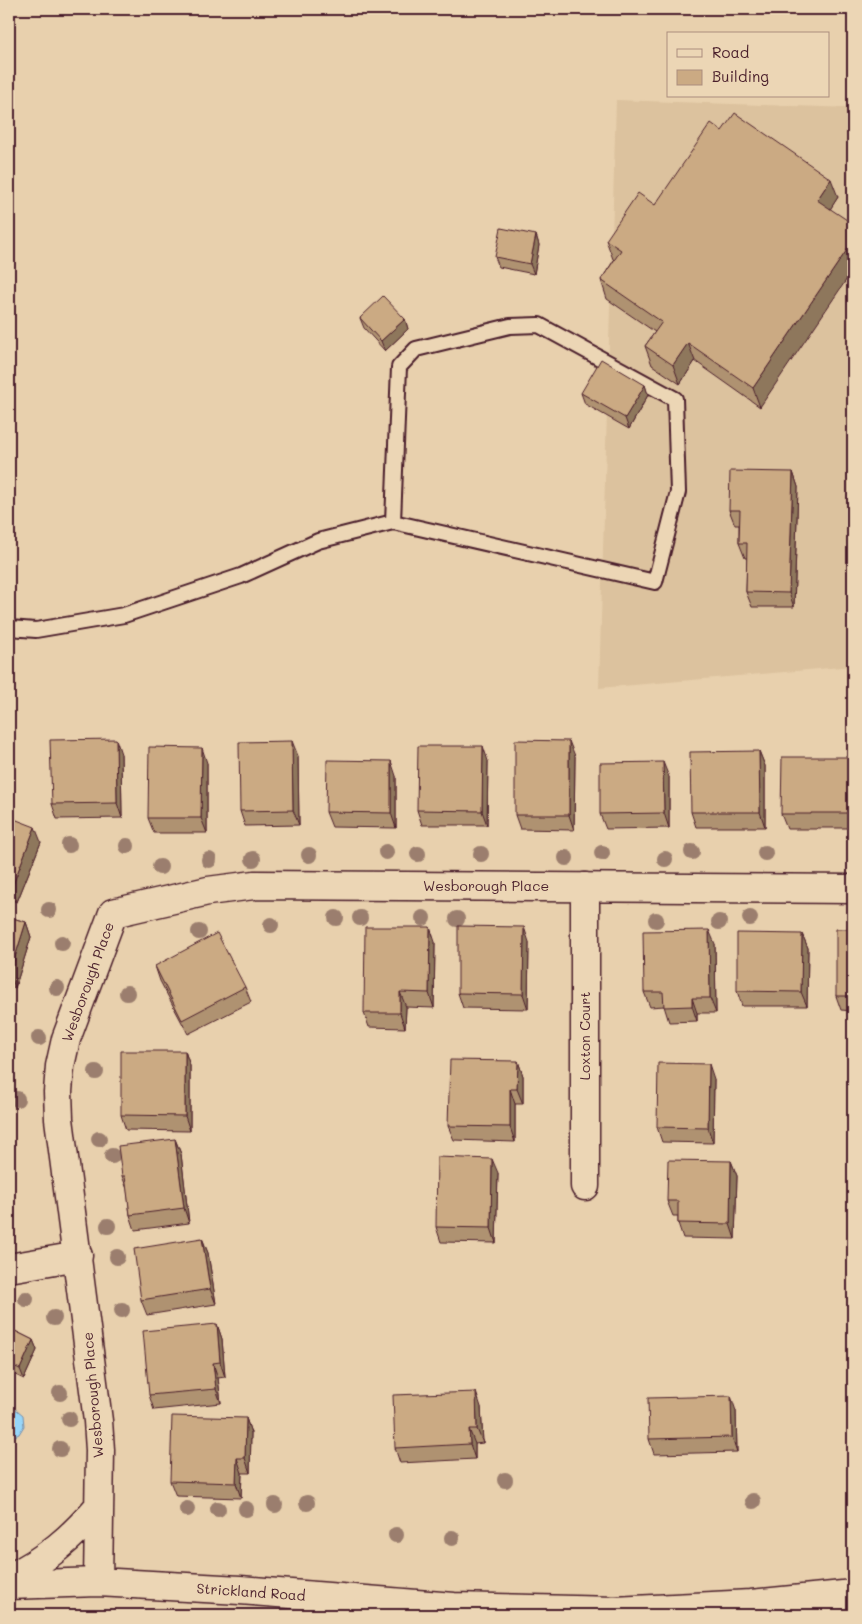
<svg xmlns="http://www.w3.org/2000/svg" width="862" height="1624" viewBox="0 0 862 1624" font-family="Mali,sans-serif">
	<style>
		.built { fill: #dcc29e }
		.water { fill: #97d6f9; stroke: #788da7 }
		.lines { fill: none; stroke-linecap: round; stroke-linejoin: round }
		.lane-casing { stroke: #4a1f2b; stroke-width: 18 }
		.street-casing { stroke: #4a1f2b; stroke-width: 31 }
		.lane { stroke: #ecd6b5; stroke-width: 14 }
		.street { stroke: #ecd6b5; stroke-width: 28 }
		.tree { fill: #9b7e6e }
		.wall { fill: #af9271; stroke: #4a1f2b }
		.shaded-wall { fill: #8e775c; stroke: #4a1f2b }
		.building { fill: #cbaa83; stroke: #4a1f2b }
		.labels { text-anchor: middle; stroke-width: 4; stroke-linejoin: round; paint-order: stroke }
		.street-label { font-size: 14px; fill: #4a1f2b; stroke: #ecd6b5 }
	</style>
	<rect width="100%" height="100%" fill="#e8d0ad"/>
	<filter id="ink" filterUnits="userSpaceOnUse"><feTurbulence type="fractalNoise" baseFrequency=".02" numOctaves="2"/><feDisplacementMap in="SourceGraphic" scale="10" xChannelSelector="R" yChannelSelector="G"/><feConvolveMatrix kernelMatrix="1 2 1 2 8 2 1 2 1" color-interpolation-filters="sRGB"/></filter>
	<g filter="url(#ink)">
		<!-- built -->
		<path class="built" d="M616 100 853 108V666L599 688Z"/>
		<!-- water -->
		<path class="water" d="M9 1408 17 1410 23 1415 24 1426 19 1434 9 1439 10 1456 9 1457Z"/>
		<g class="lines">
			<defs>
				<path id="lane" d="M9 628 36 630 124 615 241 576 318 541 393 522 655 582 678 492 675 399 539 325 510 326 416 349 399 367 393 522"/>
				<path id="street" d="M585 887V1186
					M9 1268 78 1256
					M9 1578C46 1560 72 1538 99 1506
					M98 1582 100 1450 98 1421 59 1119 58 1092 60 1066 66 1039 113 913 208 891 254 885 853 889
					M9 1585 98 1582 240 1590 454 1607 615 1611 751 1604 853 1594"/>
			</defs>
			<!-- lane casing -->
			<use href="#lane" class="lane-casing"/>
			<!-- street casing -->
			<use href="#street" class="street-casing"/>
			<!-- lane -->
			<use href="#lane" class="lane"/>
			<!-- street -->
			<use href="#street" class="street"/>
		</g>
		<!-- trees -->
		<g class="tree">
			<circle cx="69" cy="845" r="8"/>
			<circle cx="127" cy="846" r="8"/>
			<circle cx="386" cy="852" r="8"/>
			<circle cx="692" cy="852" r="8"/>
			<circle cx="602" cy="853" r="8"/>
			<circle cx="765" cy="853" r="8"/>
			<circle cx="418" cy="854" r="8"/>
			<circle cx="481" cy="854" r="8"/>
			<circle cx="309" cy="855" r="8"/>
			<circle cx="566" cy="858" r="8"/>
			<circle cx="253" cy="859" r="8"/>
			<circle cx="665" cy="859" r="8"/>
			<circle cx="209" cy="860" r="8"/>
			<circle cx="160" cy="867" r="8"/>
			<circle cx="49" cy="910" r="8"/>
			<circle cx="336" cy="918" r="8"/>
			<circle cx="360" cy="918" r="8"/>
			<circle cx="423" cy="918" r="8"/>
			<circle cx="750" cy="918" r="8"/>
			<circle cx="457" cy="919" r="8"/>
			<circle cx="656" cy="920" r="8"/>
			<circle cx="719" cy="922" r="8"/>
			<circle cx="271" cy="925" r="8"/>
			<circle cx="199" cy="932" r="8"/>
			<circle cx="62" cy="943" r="8"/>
			<circle cx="57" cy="988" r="8"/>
			<circle cx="127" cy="993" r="8"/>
			<circle cx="39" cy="1038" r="8"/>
			<circle cx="96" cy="1072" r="8"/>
			<circle cx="17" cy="1099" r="8"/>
			<circle cx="99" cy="1139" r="8"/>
			<circle cx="112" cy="1156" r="8"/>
			<circle cx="108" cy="1226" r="8"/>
			<circle cx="117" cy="1257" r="8"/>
			<circle cx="26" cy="1299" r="8"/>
			<circle cx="122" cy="1310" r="8"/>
			<circle cx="54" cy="1318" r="8"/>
			<circle cx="60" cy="1393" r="8"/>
			<circle cx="69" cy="1419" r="8"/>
			<circle cx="60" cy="1449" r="8"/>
			<circle cx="505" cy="1480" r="8"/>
			<circle cx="753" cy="1501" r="8"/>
			<circle cx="307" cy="1503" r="8"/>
			<circle cx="275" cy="1505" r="8"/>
			<circle cx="187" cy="1509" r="8"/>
			<circle cx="218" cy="1509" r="8"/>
			<circle cx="246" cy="1509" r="8"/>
			<circle cx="396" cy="1535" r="8"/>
			<circle cx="452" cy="1538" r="8"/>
		</g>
		<!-- wall -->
		<path class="wall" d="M722 131 838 197 830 209 760 407 695 361 680 384 652 365 645 346 655 332 607 299 601 280 614 260 613 259 606 240 655 205Z
			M536 235 539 245 534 274 499 267 495 257Z
			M360 318 405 319 408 329 385 351 364 328Z
			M645 385 648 395 629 429 585 404 581 393Z
			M793 472 798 487 794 607H752L746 592 747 558H745L739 543V525H735L729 510Z
			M759 751 765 766V827H696L691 812Z
			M121 754 122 818 57 819 52 804Z
			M298 756 299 825 245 826 240 811Z
			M575 756 574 830 520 829 515 815Z
			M852 757 853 762V828H817V829H787L781 814Z
			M488 761 487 825H422L417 810Z
			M207 763V833H154L148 818Z
			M396 776V828L332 827 326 812Z
			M669 777V828L606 829 600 814Z
			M9 817 41 842 17 902 9 899Z
			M9 917 26 922 31 937 15 988 9 985Z
			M853 929V1011L841 1010 836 996Z
			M802 934 808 948 807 1006H742L737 991Z
			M435 942 434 1008 406 1007 405 1028 369 1027 364 1013Z
			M529 942 528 1009 463 1008 458 993Z
			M715 944 716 1013H697V1021L669 1022 664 1006 650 1007 644 992Z
			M155 966 245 987 251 1002 188 1034 160 981Z
			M185 1051 190 1066V1131L126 1130 121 1115Z
			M518 1061 523 1076V1104H515V1142L454 1140 448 1126Z
			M714 1079 713 1143 662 1142 657 1127Z
			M175 1139 181 1154 189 1223 135 1230 130 1215 127 1189 122 1176Z
			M731 1161 737 1176 735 1239 683 1238 678 1223V1216H673L667 1201Z
			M498 1173 496 1243 441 1242 436 1227Z
			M202 1238 208 1253 216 1304 147 1315 141 1300Z
			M217 1324 222 1339 225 1377 218 1378 221 1403 154 1410 149 1395Z
			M9 1328 33 1340 37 1350 24 1379 9 1372Z
			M481 1407 483 1443 475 1444V1459L400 1463 395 1448Z
			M736 1411 737 1452 654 1454 649 1439Z
			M246 1418 251 1433 250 1473H242L241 1498 176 1496 170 1481Z"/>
		<!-- shaded-wall -->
		<path class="shaded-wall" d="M831 179 838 197 824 219 817 200Z
			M536 235 539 245 534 274 530 264Z
			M853 241V270L760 407 753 388Z
			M405 319 408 329 385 351 381 341Z
			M688 343 695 361 680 384 673 365Z
			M645 385 648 395 629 429 625 418Z
			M793 472 798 487 794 607 789 593Z
			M116 739 121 754 122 818 117 803Z
			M292 741 298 756 299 825 293 810Z
			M569 741 575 756 574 830 569 815Z
			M483 746 488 761 487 825 482 811Z
			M202 748 207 763V833L201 818Z
			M759 751 765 766V827L760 812Z
			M852 757 853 762V819L851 813Z
			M391 761 396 776V828L391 813Z
			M663 762 669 777V828L664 813Z
			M35 827 41 842 17 902 12 887Z
			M26 922 31 937 15 988 10 973Z
			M430 927 435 942 434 1008 429 993Z
			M524 927 529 942 528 1009 523 994Z
			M709 930 715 944 716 1013 710 998Z
			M802 934 808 948 807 1006 801 992Z
			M400 992 406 1007 405 1028 400 1013Z
			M692 998 697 1013V1021L692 1006Z
			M185 1051 190 1066V1131L185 1116Z
			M518 1061 523 1076V1104L517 1089Z
			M709 1064 714 1079 713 1143 708 1128Z
			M510 1089 515 1104V1142L510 1127Z
			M175 1139 181 1154 189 1223 184 1208Z
			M492 1159 498 1173 496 1243 491 1228Z
			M731 1161 737 1176 735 1239 730 1224Z
			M202 1238 208 1253 216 1304 210 1289Z
			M217 1324 222 1339 225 1377 220 1362Z
			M33 1340 37 1350 24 1379 20 1369Z
			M213 1363 218 1378 221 1403 216 1389Z
			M476 1392 481 1407 483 1443 477 1429Z
			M731 1396 736 1411 737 1452 732 1437Z
			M246 1418 251 1433 250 1473 245 1458Z
			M469 1429 475 1444V1459L470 1444Z
			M237 1458 242 1473 241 1498 236 1483Z"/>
		<!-- building -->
		<path class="building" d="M735 113 831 179 817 200 853 224V241L753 388 688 343 673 365 645 346 662 322 601 280 621 250 606 240 638 193 655 205 711 123 722 131Z
			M501 228 536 235 530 264 495 257Z
			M383 296 405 319 381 341 360 318Z
			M601 359 645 385 625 418 581 393Z
			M730 471 793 472 789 593 746 592 747 543H739L740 510H729Z
			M116 739 117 803 52 804 50 740Z
			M515 740 569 741V815H515Z
			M292 741 293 810 240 811 239 742Z
			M418 746H483L482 811 417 810Z
			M149 747 202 748 201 818H148Z
			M759 751 760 812H691L690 752Z
			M782 757H852L851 813H811V814H781Z
			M327 760 391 761V813L326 812Z
			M663 762 664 813 600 814V763Z
			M9 817 35 827 12 887 9 886Z
			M9 917 26 922 10 973 9 972Z
			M458 926 524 927 523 994 458 993Z
			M365 927H430L429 993 400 992V1013H364Z
			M836 929H853V996H836Z
			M709 930 710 998H692V1006L664 1007 663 992H644L643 931Z
			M217 933 245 987 182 1020 155 966Z
			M737 933 802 934 801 992 737 991Z
			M121 1051H185V1116L121 1115Z
			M450 1060 518 1061 517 1089H510V1127L448 1126Z
			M658 1063 709 1064 708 1128 657 1127Z
			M175 1139 184 1208 130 1215 125 1176H122L118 1146Z
			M437 1157 492 1159 491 1228 436 1227Z
			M668 1160 731 1161 730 1224 678 1223V1201H667Z
			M202 1238 210 1289 141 1300 134 1249Z
			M217 1324 220 1362 213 1363 216 1389 149 1395 143 1331Z
			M9 1328 33 1340 20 1369 9 1364Z
			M476 1392 477 1429H469L470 1444 395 1448 393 1395Z
			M731 1396 732 1437 649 1439 648 1398Z
			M172 1416 246 1418 245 1458H237L236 1483 170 1481Z"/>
	</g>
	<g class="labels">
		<!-- street labels -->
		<g class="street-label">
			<text x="486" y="891">Wesborough Place</text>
			<text transform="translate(88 982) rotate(-70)" y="5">Wesborough Place</text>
			<text transform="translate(585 1036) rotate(-90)" y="5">Loxton Court</text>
			<text transform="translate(93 1395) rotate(-95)" y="5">Wesborough Place</text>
			<text transform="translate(251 1592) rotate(4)" y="5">Strickland Road</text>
		</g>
	</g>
	<!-- margin -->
	<rect width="862" height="1624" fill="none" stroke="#ecd6b5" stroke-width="30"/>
	<rect x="15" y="15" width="832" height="1594" fill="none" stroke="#4a1f2b" stroke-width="2" filter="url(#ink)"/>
	<!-- legend -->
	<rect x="667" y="32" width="162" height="65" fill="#ecd6b5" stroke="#ab8d7e"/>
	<rect x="677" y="49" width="25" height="8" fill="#ecd6b5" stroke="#ab8d7e"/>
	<text x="712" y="58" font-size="15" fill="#4a1f2b">Road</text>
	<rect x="677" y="70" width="25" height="15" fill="#cbaa83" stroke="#ab8d7e"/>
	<text x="712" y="82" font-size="15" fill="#4a1f2b">Building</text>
</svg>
